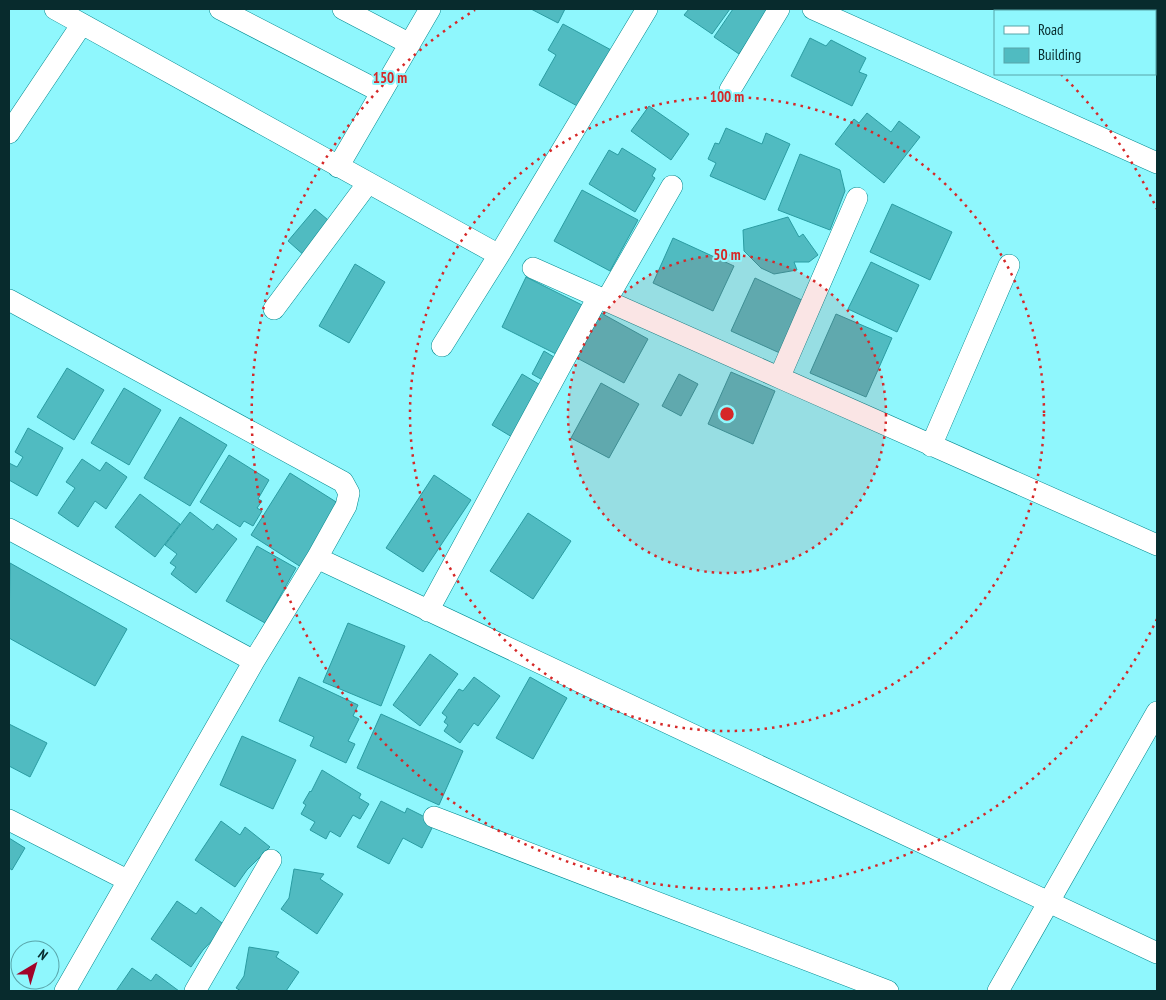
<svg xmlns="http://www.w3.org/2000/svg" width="1166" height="1000" viewBox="0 0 1166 1000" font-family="'PT Sans Narrow',sans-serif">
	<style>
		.building { fill: #50bbc1; stroke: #2a9ca2 }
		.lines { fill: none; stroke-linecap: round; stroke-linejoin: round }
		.minor-casing { stroke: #028a90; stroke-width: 22 }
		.minor { stroke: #fff; stroke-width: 21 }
		.ring { fill: none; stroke: #d62828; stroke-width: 2.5; stroke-dasharray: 2.5 5 }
		.centre { fill: #d62828; stroke: #8ff7fd; stroke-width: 2.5 }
		.ring-label { font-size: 15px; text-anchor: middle; font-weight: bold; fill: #d62828; stroke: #8ff7fd; stroke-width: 4; stroke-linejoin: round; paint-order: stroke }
	</style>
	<rect width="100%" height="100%" fill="#8ff7fd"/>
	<!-- building -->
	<path class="building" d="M531 9H565L558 23Z
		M689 9H730L712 34 684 15Z
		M733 9H770L739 54 714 37Z
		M563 24 613 51 581 108 539 85 556 55 548 50Z
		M810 38 826 46 831 40 866 58 859 72 867 75 852 106 791 76Z
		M649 106 689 134 671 160 631 131Z
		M867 113 891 132 899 121 920 137 884 183 835 144 854 119 859 123Z
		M726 128 762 144 766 133 790 144 765 200 710 176 716 163 708 159 715 143 719 144Z
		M622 148 656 169 652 176 655 178 635 212 589 184 609 150 618 155Z
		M800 154 840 170 845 191 830 230 778 210Z
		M582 190 638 220 610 271 554 241Z
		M892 204 952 232 930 280 870 252Z
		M315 209 334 225 306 257 288 241Z
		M788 217 799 237 803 234 818 255 809 262H794L797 270 774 274 761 268 744 251 743 230Z
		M673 238 734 266 713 311 653 283Z
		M871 262 919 285 897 332 848 309Z
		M355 264 385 282 349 343 319 326Z
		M526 277 582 305 558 355 502 327Z
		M755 278 806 302 782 354 731 331Z
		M601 313 648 339 624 383 577 358Z
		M836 314 892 338 866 397 810 373Z
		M544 351 559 360 546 382 532 374Z
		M67 368 104 390 74 440 37 417Z
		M731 372 775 391 753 444 708 424Z
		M522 374 542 386 512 437 492 425Z
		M679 374 698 384 681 416 662 406Z
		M601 383 639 404 609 458 571 438Z
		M124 388 161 410 129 465 91 443Z
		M180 417 227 445 190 506 144 478Z
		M28 428 63 448 37 496 9 480V463L17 467 23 457 15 452Z
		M229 455 269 480 258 499 262 501 257 508 262 511 253 526 244 521 240 527 200 502Z
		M82 459 100 471 106 462 127 477 106 509 95 501 78 527 58 513 75 488 66 482Z
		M290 473 341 505 301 567 251 535Z
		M434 475 471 500 423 572 386 548Z
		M140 494 180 524 155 557 115 527Z
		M190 512 213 530 217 524 237 539 196 593 171 574 176 567 170 563 177 554 165 545Z
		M528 513 571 541 533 599 490 571Z
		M257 546 296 568 265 623 226 601Z
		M10 563 127 629 95 686 9 638Z
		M348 623 405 646 381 706 323 682Z
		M430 654 458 674 420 726 393 705Z
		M299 677 358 705 353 716 359 719 348 741 355 744 346 763 310 746 314 737 279 721Z
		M474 677 500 696 478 726 474 723 460 743 444 731 448 725 444 722 447 717 442 713 459 689 463 691Z
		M530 677 567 698 533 759 496 738Z
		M381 714 463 751 439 805 357 768Z
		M9 724 47 743 30 777 9 766Z
		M242 736 296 760 273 809 220 785Z
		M322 770 361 794 359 798 369 804 360 819 353 815 340 837 330 831 326 839 310 830 315 822 301 814 306 805 303 803 310 791 311 792Z
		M381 801 405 813 407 808 435 822 422 848 403 838 389 864 357 847Z
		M221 821 240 835 245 827 270 847 247 870 235 887 195 860Z
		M9 838 25 848 12 870 9 868Z
		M294 869 324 874 320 879 343 894 317 934 281 909 289 898Z
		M177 901 196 914 201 907 226 926 203 950 191 967 151 939Z
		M249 947 279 952 276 957 299 972 286 991H241L236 988 244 976Z
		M132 968 151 981 156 974 179 991H116Z"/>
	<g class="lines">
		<defs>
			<path id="minor" d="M55 9 499 255
				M220 9 381 92
				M343 9 410 44
				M813 9 1157 163
				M730 90 779 9
				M9 133 82 24
				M338 167 430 9
				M533 268C741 360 949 454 1157 545
				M9 300 343 482 349 493 346 506 317 558 254 661 65 991
				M606 301 672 186
				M274 309 368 183
				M442 346 499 255 647 9
				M780 376 857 198
				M931 446 1009 265
				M9 529 254 661
				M317 558 1157 953
				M428 611 598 297
				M434 817 888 991
				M9 820 127 880
				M195 991 271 860
				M998 991 1157 712"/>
		</defs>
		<!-- minor casing -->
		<use href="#minor" class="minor-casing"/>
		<!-- minor -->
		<use href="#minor" class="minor"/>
	</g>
	<!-- distance rings -->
	<circle cx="727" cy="414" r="159" fill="#d62828" fill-opacity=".12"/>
	<g class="ring">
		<circle cx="727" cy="414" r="159"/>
		<circle cx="727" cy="414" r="317"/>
		<path d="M1157 619A476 476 0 1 1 475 10M1061 74A476 476 0 0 1 1157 209"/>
	</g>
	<circle cx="727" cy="414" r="8" class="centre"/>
	<g class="ring-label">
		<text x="390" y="83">150 m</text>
		<text x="727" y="102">100 m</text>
		<text x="727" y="260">50 m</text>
	</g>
	<!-- border -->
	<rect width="1166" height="1000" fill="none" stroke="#082b2d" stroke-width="20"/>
	<!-- legend -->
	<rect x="994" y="10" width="162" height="65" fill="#8ff7fd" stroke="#59a5aa"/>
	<rect x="1004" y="26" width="25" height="8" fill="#ffffff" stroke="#59a5aa"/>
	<text x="1038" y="35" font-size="15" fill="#082b2d">Road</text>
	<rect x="1004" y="48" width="25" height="15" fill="#50bbc1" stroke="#59a5aa"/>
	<text x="1038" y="60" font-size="15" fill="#082b2d">Building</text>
	<!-- north arrow -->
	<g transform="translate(35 965) rotate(38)"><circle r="24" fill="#8ff7fd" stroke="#59a5aa"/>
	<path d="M0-4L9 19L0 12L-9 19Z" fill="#a20329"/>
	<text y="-8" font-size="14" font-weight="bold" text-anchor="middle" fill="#082b2d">N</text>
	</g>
</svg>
